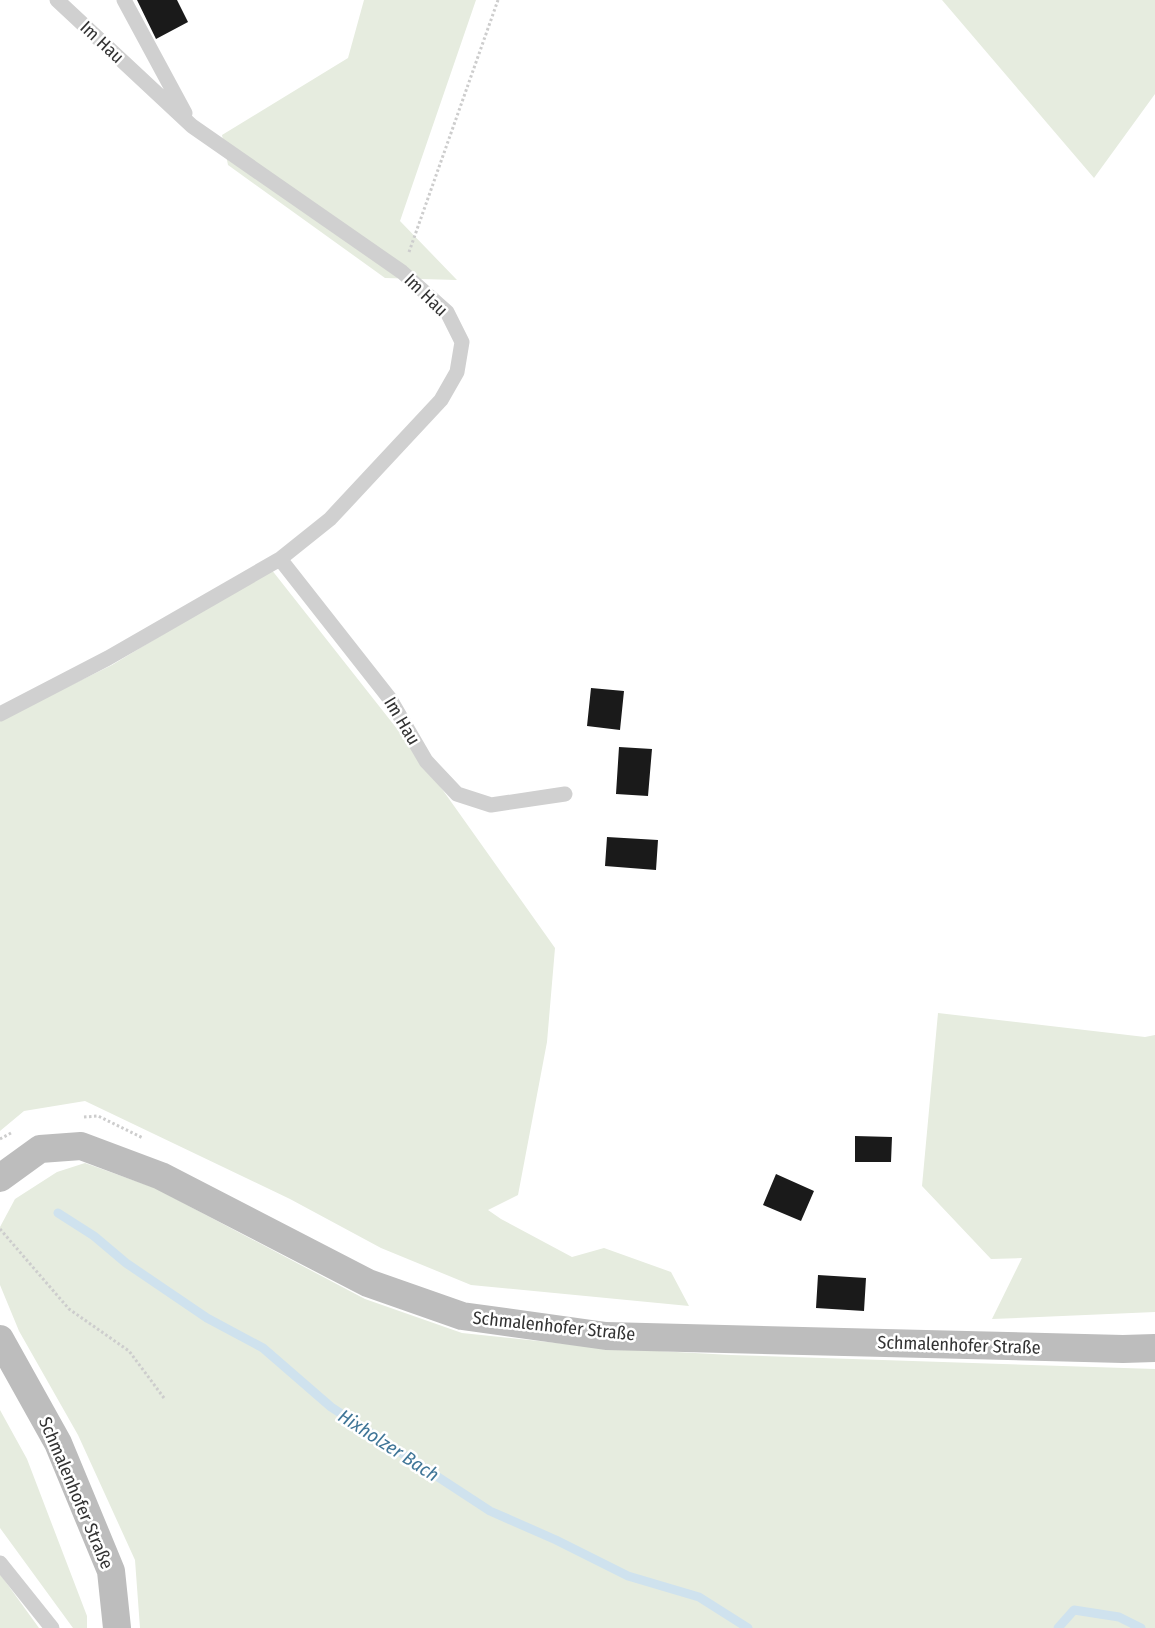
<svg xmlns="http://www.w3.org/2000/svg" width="1155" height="1628" viewBox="0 0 1155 1628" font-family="'Fira Sans Condensed',sans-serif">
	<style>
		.green { fill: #e6ecdf }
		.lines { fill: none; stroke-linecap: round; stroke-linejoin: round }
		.stream { stroke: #cfe2ee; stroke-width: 9 }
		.building { fill: #1a1a1a }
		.path { stroke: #cdcdcd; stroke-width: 3; stroke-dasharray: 2.5 2.5; stroke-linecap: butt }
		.service { stroke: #d0d0d0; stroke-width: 15 }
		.secondary { stroke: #bdbdbd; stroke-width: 28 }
		.labels { text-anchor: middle; stroke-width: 5; stroke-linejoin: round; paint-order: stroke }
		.street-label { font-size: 18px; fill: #333; stroke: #fff }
		.water-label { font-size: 19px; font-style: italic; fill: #3f7597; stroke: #fff }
	</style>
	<rect width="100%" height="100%" fill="#fff"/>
	<!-- green -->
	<path class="green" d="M364 0H476L400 221 457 280 385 278 228 165 222 135 348 58Z
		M942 0H1155V94L1094 178Z
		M271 569 420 758 555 948 547 1042 518 1195 488 1210 501 1219 572 1257 604 1248 671 1272 689 1306 471 1285 381 1248 290 1199 85 1101 24 1111 0 1131V720L112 665Z
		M938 1013 1145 1037 1155 1035V1312L992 1319 1022 1258 991 1259 922 1186Z
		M85 1163 155 1188 365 1299 462 1333 604 1348 731 1355 1155 1369V1628H140L135 1560 78 1435 19 1331 0 1285V1227L15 1199 57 1172Z
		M0 1410 27 1459 87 1616V1628H73L0 1528Z
		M0 1574 39 1628H0Z"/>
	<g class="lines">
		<!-- stream -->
		<path class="stream" d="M58 1213 94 1236 126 1263 207 1318 263 1348 331 1407 490 1511 556 1540 628 1576 699 1597 748 1628
			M1058 1628 1074 1610 1119 1617 1141 1628"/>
	</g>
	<!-- building -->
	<path class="building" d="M137 0H177L188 22 156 39Z
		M591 688 624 691 620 730 587 726Z
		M619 747 652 749 648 796 616 794Z
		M607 837 658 840 656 870 605 866Z
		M855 1136 892 1137 891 1162H855Z
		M776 1174 814 1191 801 1221 763 1205Z
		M818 1275 866 1278 864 1311 816 1308Z"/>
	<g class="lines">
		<!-- path -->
		<path class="path" d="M409 252 498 0
			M84 1117 98 1116 143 1138
			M0 1139 11 1133
			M0 1229 69 1309 129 1351 164 1398"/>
		<!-- service -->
		<path class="service" d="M124 0 185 113
			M280 559 390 699 426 761 457 794 491 805 565 794
			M0 714 108 658 280 559 330 519 441 400 457 372 462 342 447 312 402 272 192 126 57 0
			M0 1563 52 1628"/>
		<!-- secondary -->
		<path class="secondary" d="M0 1178 40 1149 81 1146 161 1176 368 1283 462 1316 606 1336 1123 1349 1155 1348
			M0 1339 58 1443 111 1571 117 1628"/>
	</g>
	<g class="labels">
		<!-- street labels -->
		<g class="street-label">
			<text transform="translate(102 42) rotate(43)" y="6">Im Hau</text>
			<text transform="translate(426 295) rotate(44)" y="6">Im Hau</text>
			<text transform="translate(402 721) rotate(59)" y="6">Im Hau</text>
			<text transform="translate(554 1326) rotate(6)" y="6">Schmalenhofer Straße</text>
			<text transform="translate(959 1345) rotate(2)" y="6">Schmalenhofer Straße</text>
			<text transform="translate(76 1493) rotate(67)" y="6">Schmalenhofer Straße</text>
		</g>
		<!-- water labels -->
		<g class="water-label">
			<text transform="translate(389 1445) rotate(33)" y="7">Hixholzer Bach</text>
		</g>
	</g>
</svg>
